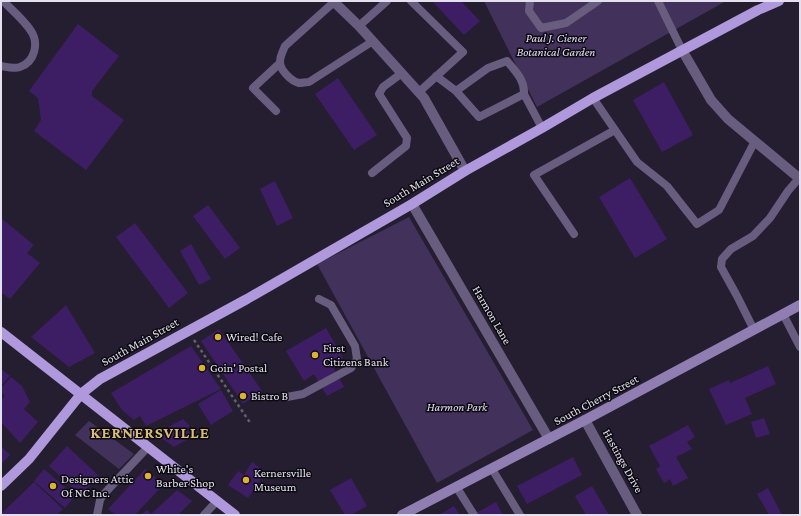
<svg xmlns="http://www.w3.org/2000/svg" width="801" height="516" viewBox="0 0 801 516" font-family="'Crimson Pro',serif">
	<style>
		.green { fill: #41315b }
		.building { fill: #3d1e65 }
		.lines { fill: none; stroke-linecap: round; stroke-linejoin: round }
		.path { stroke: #645f6f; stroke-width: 2.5; stroke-dasharray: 3 3; stroke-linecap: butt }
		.lane { stroke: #685d7e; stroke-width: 8 }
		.street { stroke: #685d7e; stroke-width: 10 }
		.secondary { stroke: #907eb3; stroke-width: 10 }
		.primary { stroke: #b098dc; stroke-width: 10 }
		.poi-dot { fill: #dbb233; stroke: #0c0a11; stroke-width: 1.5 }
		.labels { text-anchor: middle; stroke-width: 3; stroke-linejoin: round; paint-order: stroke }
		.park-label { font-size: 12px; font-style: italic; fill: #e5def4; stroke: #0c0a11 }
		.street-label { font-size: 12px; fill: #e4e0ed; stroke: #0c0a11 }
		.poi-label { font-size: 12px; fill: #e4e0ed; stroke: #0c0a11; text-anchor: start }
		.district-label { font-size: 16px; font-weight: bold; letter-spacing: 1px; fill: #dabf73; stroke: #0c0a11 }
	</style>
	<rect width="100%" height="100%" fill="#241e30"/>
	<!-- green -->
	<path class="green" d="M484 1H726L537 107Z
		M409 217 533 430 437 483 317 264Z
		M89 421 134 454 119 469 75 435Z"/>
	<!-- building -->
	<path class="building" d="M432 1H461L480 21 464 35Z
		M78 24 119 56 92 91V96L124 120 86 170 34 131 41 120 38 98 29 91Z
		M338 78 377 135 354 150 315 94Z
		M664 82 693 135 662 152 633 100Z
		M630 178 667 239 635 258 599 197Z
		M275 181 293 218 277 226 260 189Z
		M208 205 240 248 225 259 193 216Z
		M1 218 34 245 27 253 40 263 10 299 1 292Z
		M135 223 188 293 169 308 116 237Z
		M191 244 211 279 199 285 180 251Z
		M66 305 95 353 69 367 31 337Z
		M326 328 343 358 332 365 344 387 327 396 314 374 304 381 286 351Z
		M219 329 262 391 243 404 201 341Z
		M191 346 221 389 146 426 140 416 134 420 122 410 111 393Z
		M768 366 776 384 745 398 752 414 726 425 709 389 729 380 730 383Z
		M1 369 10 376 1 386Z
		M11 377 22 386 30 402 24 409 38 422 20 443 1 422V400L5 396 1 392V388Z
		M221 390 233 411 211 425 198 404Z
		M764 418 770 434 756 438 751 422Z
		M183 419 190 426 186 429 193 436 174 447 156 434Z
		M688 425 695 437 687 442 692 449 676 457 688 478 673 486 670 479 664 483 656 469 660 466 649 446Z
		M1 446 10 455 1 464Z
		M67 446 99 476 81 495 49 466Z
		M573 457 582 475 527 504 517 486Z
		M252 462 266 472 248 498 228 485 238 471 244 475Z
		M44 469 75 496 65 508 34 481Z
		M145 469 164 484 135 515H116L108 509Z
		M351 478 367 506 351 515H345L330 490Z
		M34 482 63 509 57 515H2L1 514Z
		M592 486 609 515H586L575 496Z
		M768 488 782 515H769L757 494Z
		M177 490 192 501 178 515H141L147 510 151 514Z
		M496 502 503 515H477L476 513Z
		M454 506 460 515H439Z"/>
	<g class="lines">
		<!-- path -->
		<path class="path" d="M194 340 251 424"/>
		<!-- lane -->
		<path class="lane" d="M411 1 463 52 419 92
			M530 1 529 11 541 28 566 23 598 1
			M658 1 682 50
			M334 2 285 46C283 51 280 56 280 62 280 70 291 81 299 83 302 83 306 82 309 82L373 41
			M359 26 387 1
			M1 66C7 67 14 69 20 67 35 62 39 43 31 31 24 20 12 10 3 1
			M436 76 456 91 479 117 524 94 542 128
			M456 91 488 68 507 61C515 71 525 80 524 94
			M593 98 637 162 667 186 697 224 719 210 755 141
			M276 111 253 88 280 63
			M372 173 406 146 407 138 379 94 383 87 402 73
			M574 234 534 175 615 130
			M783 314 800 347
			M754 330 737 296 721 267 722 259 731 249 753 236 770 218 788 191 800 177
			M287 397 303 394 351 368 357 359 355 346 331 305 319 299
			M492 469 520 515
			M457 488 474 515
			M97 515 100 500 103 495 148 447
			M204 515 217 501"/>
		<!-- street -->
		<path class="street" d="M333 1 359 26 424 98 465 171
			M682 50 711 100 728 119 800 179
			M412 204 549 439
			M585 420 637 515"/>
		<!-- secondary -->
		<path class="secondary" d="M402 515 585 420 800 305"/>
		<!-- primary -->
		<path class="primary" d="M1 332 235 515
			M1 486 29 459 81 394 100 379 247 299 412 204 465 171 542 128 593 98 758 10 779 1"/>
	</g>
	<!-- markers -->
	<g class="poi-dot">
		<circle cx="218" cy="337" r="4"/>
		<circle cx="315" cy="355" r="4"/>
		<circle cx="202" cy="368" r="4"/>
		<circle cx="243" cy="396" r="4"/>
		<circle cx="148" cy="476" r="4"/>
		<circle cx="246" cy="480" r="4"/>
		<circle cx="53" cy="486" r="4"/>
	</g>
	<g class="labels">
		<!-- park labels -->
		<g class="park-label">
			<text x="556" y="42">Paul J. Ciener<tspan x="556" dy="14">Botanical Garden</tspan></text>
			<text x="457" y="411">Harmon Park</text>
		</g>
		<!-- street labels -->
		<g class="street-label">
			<text transform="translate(421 182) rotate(-31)" y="4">South Main Street</text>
			<text transform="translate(492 315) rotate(60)" y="4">Harmon Lane</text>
			<text transform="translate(140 342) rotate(-29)" y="4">South Main Street</text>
			<text transform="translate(596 400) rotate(-28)" y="4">South Cherry Street</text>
			<text transform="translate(623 461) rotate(61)" y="4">Hastings Drive</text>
		</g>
		<!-- poi labels -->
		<g class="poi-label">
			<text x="226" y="341">Wired! Cafe</text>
			<text x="323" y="352">First<tspan x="323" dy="14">Citizens Bank</tspan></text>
			<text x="210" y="372">Goin' Postal</text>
			<text x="251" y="400">Bistro B</text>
			<text x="156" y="473">White's<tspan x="156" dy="14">Barber Shop</tspan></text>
			<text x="254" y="477">Kernersville<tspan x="254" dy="14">Museum</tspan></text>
			<text x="61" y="483">Designers Attic<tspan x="61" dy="14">Of NC Inc.</tspan></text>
		</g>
		<!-- district labels -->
		<g class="district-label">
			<text x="150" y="438">KERNERSVILLE</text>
		</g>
	</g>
	<!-- border -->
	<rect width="801" height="516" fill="none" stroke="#e4e0ed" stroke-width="4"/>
</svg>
